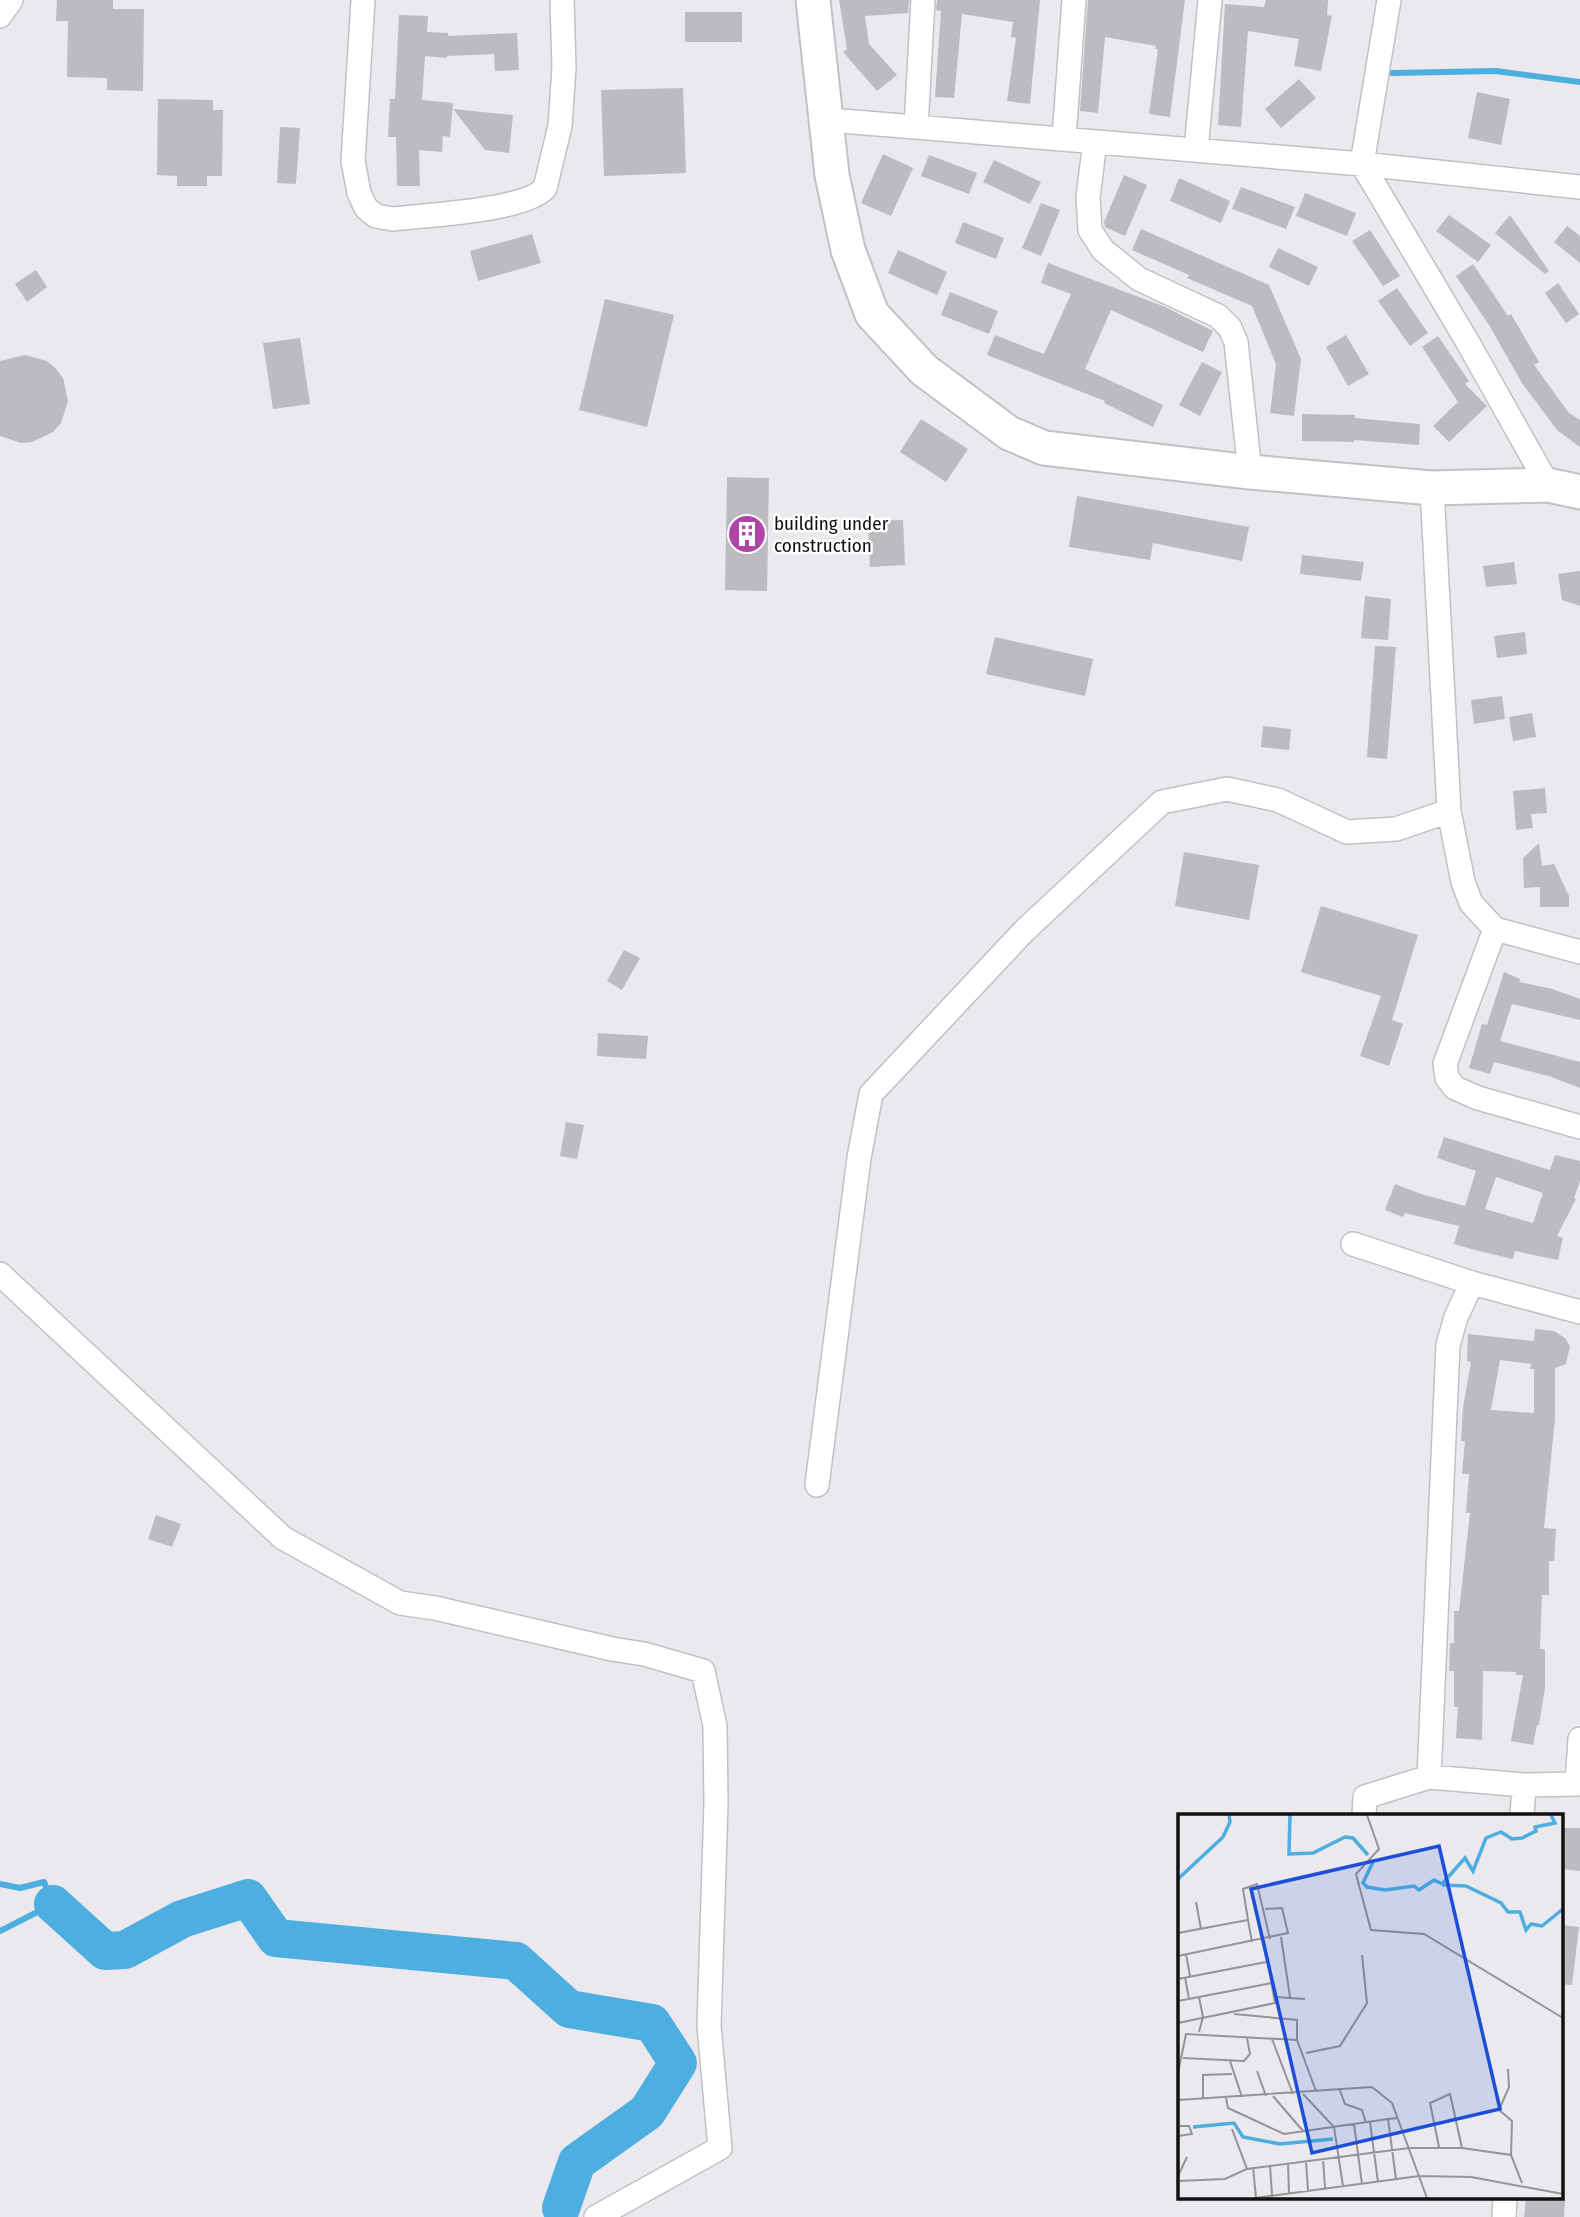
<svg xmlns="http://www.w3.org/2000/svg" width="1580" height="2217" viewBox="0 0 1580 2217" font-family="'Fira Sans Condensed',sans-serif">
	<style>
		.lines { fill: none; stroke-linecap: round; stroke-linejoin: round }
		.stream { stroke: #4daee0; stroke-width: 6 }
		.river { stroke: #4daee0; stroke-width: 38 }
		.building { fill: #bdbbbf; fill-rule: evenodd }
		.street-casing { stroke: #c2c0c4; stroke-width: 26 }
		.secondary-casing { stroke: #c2c0c4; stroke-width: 37 }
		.street { stroke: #fff; stroke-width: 23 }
		.secondary { stroke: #fff; stroke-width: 33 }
		.labels { text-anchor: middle; stroke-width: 5; stroke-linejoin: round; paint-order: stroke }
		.poi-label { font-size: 19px; fill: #111112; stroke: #fff; text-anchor: start }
		.inset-river { fill: none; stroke: #4daee0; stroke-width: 3.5 }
		.inset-road { fill: none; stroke: #949395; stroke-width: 2 }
		.view { fill: #1d4ed8; fill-opacity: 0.15; stroke: #1d4ed8; stroke-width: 3.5 }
		.inset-edge { fill: none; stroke: #111112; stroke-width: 3.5 }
	</style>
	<rect width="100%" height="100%" fill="#ebe9ed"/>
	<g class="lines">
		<!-- stream -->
		<path class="stream" d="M1392 73 1496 71 1580 82
			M0 1884 20 1888 44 1882 53 1904 0 1931"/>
		<!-- river -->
		<path class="river" d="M53 1904 105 1951 125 1950 182 1919 248 1898 276 1938 516 1961 569 2009 652 2023 678 2063 647 2112 577 2162 561 2208"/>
	</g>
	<!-- building -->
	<path class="building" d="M57 0H113V9H144L143 91 107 90V78L67 77 68 21H56Z
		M839 0H909L908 13 865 16 869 44 897 75 877 91 843 52 847 49Z
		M937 0H1040L1030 104 1007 101 1016 38 1011 37 1013 22 962 14 954 98 935 97 941 11 936 10Z
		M1088 0H1185L1170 117 1149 114 1158 49H1155L1156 46 1105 37 1098 113 1080 111Z
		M1266 0H1328L1327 15 1332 16 1321 71 1294 66 1299 39 1248 31 1241 127 1218 125 1225 4 1264 7Z
		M685 12H742V42H685Z
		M399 15 428 16 427 32 448 33V36L517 33 519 70 495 71 494 54 447 56V58L425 56 422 100 453 103 450 137 443 136 442 152 419 150 420 186H397L396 137H388L390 99H395Z
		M1299 79 1316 98 1281 128 1265 109Z
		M683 88 686 173 604 176 601 90Z
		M1477 92 1510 99 1501 145 1468 138Z
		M158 99 213 100V110H223L222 176H207V186H177V176L157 175Z
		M453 109 513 115 509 153 485 150Z
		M280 127 300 128 296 184 277 183Z
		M883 154 913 168 891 216 861 203Z
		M929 155 977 173 969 194 921 176Z
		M994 160 1041 182 1030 204 983 182Z
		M1124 175 1147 185 1125 236 1105 227 1104 222Z
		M1179 178 1230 201 1221 223 1170 201Z
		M1241 187 1295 207 1286 229 1232 209Z
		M1305 193 1356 213 1347 236 1296 216Z
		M1041 203 1060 210 1041 256 1022 248Z
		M1449 215 1491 245 1478 262 1436 231Z
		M1510 215 1549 271 1545 274 1495 233Z
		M963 222 1004 238 996 259 955 243Z
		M1567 226 1580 236V263L1554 242Z
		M1141 229 1269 285 1301 359 1294 416 1270 413 1276 364 1252 306 1187 278 1189 275 1132 250Z
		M1370 230 1400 276 1383 286 1352 241Z
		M532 234 541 263 478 281 470 251Z
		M1278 248 1318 267 1309 286 1269 267Z
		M898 250 947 272 937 295 888 273Z
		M1048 263 1163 306 1213 331 1203 352 1111 310 1085 369 1163 405 1153 427 1104 403 1105 401 987 355 995 335 1044 354 1071 294 1041 283Z
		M1473 264 1508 316 1511 314 1539 362 1534 365 1569 413 1580 420V447L1557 430 1522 383 1489 325 1456 276Z
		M36 270 47 287 27 302 15 284Z
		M1558 283 1579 314 1566 323 1545 293Z
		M1397 288 1428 333 1410 346 1378 301Z
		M950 292 998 311 989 334 941 315Z
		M605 299 674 315 647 427 579 410Z
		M1346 335 1369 374 1348 386 1326 347Z
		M1438 336 1469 381 1465 384 1487 406 1449 442 1433 426 1458 402 1422 347Z
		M300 338 310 404 273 409 263 343Z
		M25 355 47 361 56 369 63 378 68 401 61 423 53 432 32 442 21 443 0 436V361Z
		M1202 362 1222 372 1200 416 1179 405Z
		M1302 414 1355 415V418L1420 424 1419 445 1354 440V442L1302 441Z
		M921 419 968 449 946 482 900 452Z
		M727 477 769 478 767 591 725 590Z
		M1077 496 1249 527 1242 561 1153 543 1150 560 1069 547Z
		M903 520 905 565 870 567 868 521Z
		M1302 555 1364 562 1361 581 1300 574Z
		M1514 562 1517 584 1486 587 1483 566Z
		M1580 571V606L1562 600 1558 574Z
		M1365 596 1391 599 1388 640 1361 638Z
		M1525 632 1527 654 1497 658 1494 636Z
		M995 637 1093 659 1085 696 986 674Z
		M1375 646 1396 647 1387 759 1367 757Z
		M1502 696 1505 719 1474 724 1471 700Z
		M1532 713 1536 737 1513 741 1509 717Z
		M1263 726 1291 729 1289 750 1261 747Z
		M1545 788 1547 813 1531 814 1533 828 1516 830 1513 791Z
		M1539 843 1542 866 1554 864 1569 896V907H1540V887L1524 888 1523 858Z
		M1184 852 1259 865 1249 920 1175 906Z
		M1321 906 1418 935 1392 1020 1403 1024 1389 1066 1360 1056 1381 996 1301 972Z
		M624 950 640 958 622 990 607 981Z
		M1504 972 1520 979 1519 982 1552 989 1580 999V1020L1512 1004 1500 1041 1580 1062V1088L1549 1076 1494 1062 1490 1074 1469 1068 1482 1024 1487 1025Z
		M598 1033 648 1036 646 1059 597 1056Z
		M566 1122 584 1125 577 1159 560 1156Z
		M1444 1137 1550 1170 1555 1155 1580 1161V1181L1574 1198 1576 1199 1557 1236 1563 1238 1558 1260 1515 1251 1513 1259 1479 1251 1454 1244 1459 1226 1405 1213 1403 1217 1385 1210 1395 1184 1421 1194 1465 1206 1476 1171 1437 1158ZM1496 1177 1543 1193 1533 1223 1485 1209Z
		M1535 1329 1554 1331 1565 1338 1570 1346 1566 1364 1555 1368V1419L1544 1528 1556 1529 1554 1561H1549V1595H1542L1540 1649H1545V1688L1539 1725H1537L1533 1745 1511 1741 1523 1675H1516V1672L1483 1671 1482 1740 1456 1738 1458 1707H1454V1671H1449L1450 1643H1454V1611H1459L1470 1513H1466L1469 1474H1462L1465 1441H1461L1463 1408 1471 1362 1467 1361 1468 1334 1534 1341ZM1500 1360 1531 1364 1530 1369H1534V1413L1491 1410Z
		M156 1515 181 1524 172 1547 148 1539Z
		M1561 1828H1580V1871L1561 1869Z
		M1561 1925 1579 1927 1572 1985 1561 1984Z
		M1526 2198H1565L1564 2217H1524Z"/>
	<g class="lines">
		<defs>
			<path id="street" d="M363 0 353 161 359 193 366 208 376 216 393 219C425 215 525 211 545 188L560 126 564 67 562 0
				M1389 0 1362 164 1467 341 1548 485
				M0 16 11 0
				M828 120 916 127 923 0
				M916 127 1362 164 1580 187
				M1064 138 1074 0
				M1095 142 1088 197 1090 230 1103 250 1139 279 1218 316 1230 328 1236 342 1250 472
				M1196 150 1210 0
				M1432 488 1449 811 1463 882 1471 903 1495 929 1580 952
				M1495 929 1445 1064 1447 1078 1455 1088 1478 1098 1580 1127
				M1353 1244 1472 1283 1580 1312
				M0 1274 283 1538 400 1603 435 1608 612 1649 644 1654 703 1671 715 1726 716 1803 709 2026 720 2148 596 2217
				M817 1485 859 1158 871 1094 1024 931 1162 802 1227 789 1278 800 1347 832 1396 829 1449 811
				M1429 1777 1448 1345 1456 1317 1472 1283
				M1577 1784 1580 1739
				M1364 1816 1365 1797 1429 1777 1524 1785 1580 1784
				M1522 1816 1524 1785
				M1504 2217 1505 2198"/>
			<path id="secondary" d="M813 0 832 175 848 250 872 314 924 370 1009 433 1044 448 1250 472 1432 488 1548 485 1580 492"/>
		</defs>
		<!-- street casing -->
		<use href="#street" class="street-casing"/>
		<!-- secondary casing -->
		<use href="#secondary" class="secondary-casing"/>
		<!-- street -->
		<use href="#street" class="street"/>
		<!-- secondary -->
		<use href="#secondary" class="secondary"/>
	</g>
	<!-- icons -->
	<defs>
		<symbol id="building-disc" viewBox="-11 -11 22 22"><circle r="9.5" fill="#af45a7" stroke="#fff"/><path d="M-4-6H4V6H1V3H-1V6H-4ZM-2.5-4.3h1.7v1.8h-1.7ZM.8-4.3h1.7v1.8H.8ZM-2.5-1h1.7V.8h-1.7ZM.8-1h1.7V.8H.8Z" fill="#fff"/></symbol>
	</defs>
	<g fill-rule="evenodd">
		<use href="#building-disc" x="725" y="512" width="44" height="44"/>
	</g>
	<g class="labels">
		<!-- poi labels -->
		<g class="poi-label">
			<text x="774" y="530">building under<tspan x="774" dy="22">construction</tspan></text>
		</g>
	</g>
	<!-- overview -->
	<g transform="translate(1178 1814)">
		<rect width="385" height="385" fill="#ebe9ed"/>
		<path class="inset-river" d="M112 1 111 40 135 39 167 23 175 24 190 41M195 48 185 69 189 73 207 76 236 72 241 76 256 66 264 70M0 65 45 23 52 8 51 1M264 70 287 44 295 57 308 24 323 18 334 25 344 24 358 17 357 13 377 9 373 1M264 71 288 72 323 89 330 98H342L348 116 353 110 364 112 385 95M15 313 56 309 65 323 102 330 155 325"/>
		<path class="inset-road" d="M189 1 201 35 178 60 193 116 246 120 385 204M18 88 23 115M70 106 74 128M0 119 70 106 65 75 79 70 92 125M103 123 112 183M8 140 12 162M0 142 110 119 104 94 87 95M7 163 11 185M0 165 88 148M21 183 25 203 21 218M97 183 127 185M0 187 94 169M56 200 119 206V226M0 209 97 189 86 126M94 225 115 280M128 239 162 232 189 189 184 141M5 244 66 247 72 240 69 224M52 247 64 283M330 255 331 273 321 296 334 307 333 341M79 257 88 282M0 259 8 220 119 226 138 277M161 274 167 290 184 296 188 309M125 280 156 313 165 372M95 282 125 317M48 284 50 294 106 320 210 305M25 285V261L54 260M0 286 194 273 214 289 249 384M192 308 200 368M176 310 184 370M0 312H11L14 320 0 322M261 333 252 289 272 280 284 334M145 345 147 374M128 347 130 377M110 349 111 379M92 351 94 381M75 353 78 384M69 355 231 334H284L333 341 344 369M0 362 9 343M218 365 210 305 220 304M0 367 47 365 69 355 54 315M77 384 241 362 293 363 385 380"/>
		<path class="view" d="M261 32 322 295 134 339 73 75Z"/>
		<rect width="385" height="385" class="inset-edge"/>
	</g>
</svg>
